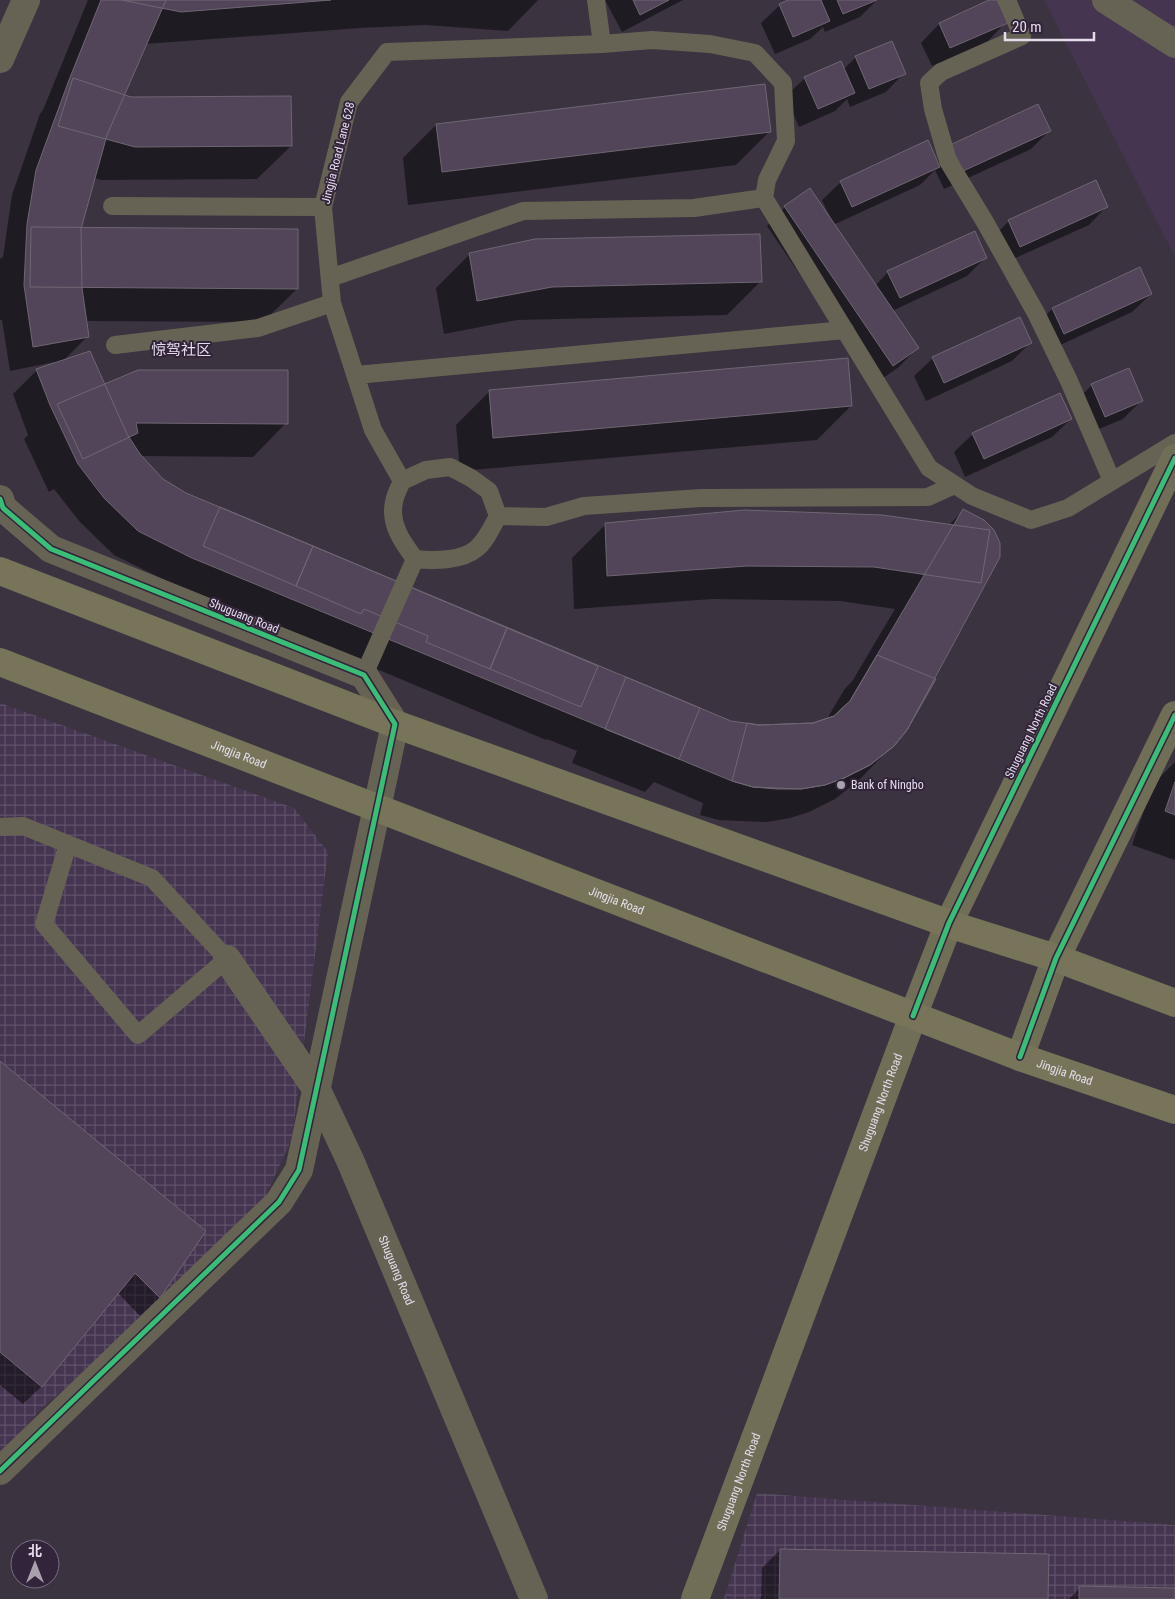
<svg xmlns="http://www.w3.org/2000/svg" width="1175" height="1599" viewBox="0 0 1175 1599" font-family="'Roboto Condensed','Noto Sans SC',sans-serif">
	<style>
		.built { fill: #453550 }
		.industrial { fill: url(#industrial-grid) }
		.shadow { fill: #0007 }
		.building { fill: #52455a; stroke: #6e6772 }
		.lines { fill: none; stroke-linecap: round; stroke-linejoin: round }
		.service { stroke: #666354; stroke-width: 18 }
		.minor { stroke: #666354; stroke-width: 28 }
		.secondary { stroke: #716e58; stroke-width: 28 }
		.primary { stroke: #77745a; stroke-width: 28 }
		.cycleway-casing { stroke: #32243a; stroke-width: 8 }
		.cycleway { stroke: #3abd76; stroke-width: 5 }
		.poi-dot { fill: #aaa1af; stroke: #32243a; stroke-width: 2 }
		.labels { text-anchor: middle; stroke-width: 4; stroke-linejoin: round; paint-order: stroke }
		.street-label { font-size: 12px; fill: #e5dceb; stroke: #32243a }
		.poi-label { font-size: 12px; fill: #e5dceb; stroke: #32243a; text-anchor: start }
		.quarter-label { font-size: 15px; fill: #e5dceb; stroke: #32243a }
	</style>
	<defs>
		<pattern id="industrial-grid" width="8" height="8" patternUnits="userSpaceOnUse" patternTransform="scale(1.25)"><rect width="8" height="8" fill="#453550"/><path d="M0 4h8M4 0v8" fill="none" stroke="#605269"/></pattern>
	</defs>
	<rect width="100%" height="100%" fill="#3b3340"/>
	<!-- built -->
	<path class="built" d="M1044 0H1175V257Z"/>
	<!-- industrial -->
	<path class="industrial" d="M0 703 294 808 328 852 292 1138 263 1202 169 1300 42 1408 0 1455Z
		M757 1493 1175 1525V1599H724Z"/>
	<!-- shadow -->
	<path class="shadow" d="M88 0H538L508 31 426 25 360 28 145 44 123 95 291 146 257 179 101 180 94 178 80 228 297 289 263 322 85 321 88 336 63 361 104 385 286 423 253 457 140 456 162 480 185 494 731 722 759 727 814 724 827 719 844 690 853 680 895 609 840 601 712 599 574 609 572 558 606 524 948 526 963 511 999 557 935 679 893 745 859 780 835 799 809 812 790 818 767 822 719 820 700 815 703 803 654 782 645 792 572 763 577 751 547 739 546 740 167 581 114 555 80 522 54 489 49 492 24 439 28 435 13 394 37 370 54 364V362L10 371 2 320H0V259L3 257 12 195 40 114 43 110Z
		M605 0H683L622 32Z
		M791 0H877L860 17 825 32 823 27 810 39 775 54 761 23 780 5Z
		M992 0H996L1006 22 988 41 932 66 921 43 939 24Z
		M891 42 904 73 886 92 850 107 847 99 835 111 799 127 786 96 805 78 843 70 856 57Z
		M436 125 769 132 736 165 408 205 403 158Z
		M1049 131 1031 149 944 189 935 170 920 185 833 225 875 286 888 272 986 257 967 276 892 311 917 348 899 367 874 384 767 226 785 207 830 217 822 200 841 182 936 161 951 146Z
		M1107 206 1089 225 1002 264 990 240 1009 221Z
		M470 254 760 282 727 315 517 320 444 334 436 288Z
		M1139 269 1151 294 1132 312 1045 352 1034 327 1052 309Z
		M1030 343 1012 361 926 401 914 376 933 358Z
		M1092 385 1141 401 1123 419 1087 434 1074 403Z
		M490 391 851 406 817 440 460 471 456 425Z
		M1071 419 1052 437 965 477 954 452 973 434Z
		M1175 762V860L1132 845 1153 784Z
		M0 1063 204 1231 159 1298 140 1316 118 1293 42 1386 23 1404 0 1385Z
		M780 1550 1047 1599H761L762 1568Z
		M1080 1588 1175 1590V1599H1069Z"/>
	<!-- building -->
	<path class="building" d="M101 0H166L107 135 81 229 82 288 89 337 33 347 24 285 27 224 36 170 69 80Z
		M122 0H331L181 12Z
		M633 0H669L640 15Z
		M788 0H821L830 21 793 37 779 4Z
		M837 0H877L843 14Z
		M989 0H997L1008 23 950 48 939 23Z
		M892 41 906 74 869 89 855 56Z
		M841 61 855 93 818 109 804 77Z
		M73 78 131 97 291 96 292 146 135 147 58 126Z
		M765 84 771 132 442 172 436 124Z
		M1038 104 1051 131 963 171 950 145Z
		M928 140 940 167 852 207 840 181Z
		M1096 180 1108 207 1020 247 1008 220Z
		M810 188 919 348 893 366 784 206Z
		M31 227 298 229V289L30 287Z
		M975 231 987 258 900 298 887 271Z
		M760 234 762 282 552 287 477 301 469 253 535 239Z
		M1140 267 1152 294 1064 334 1052 308Z
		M1020 317 1032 343 944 383 932 357Z
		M90 351 127 434 140 454 163 479 186 493 731 721 759 725 813 723 834 716 850 701 963 509 984 520 994 530 1000 543V557L907 730 894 746 870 765 844 778 825 785 801 789 753 787 732 781 192 558 138 531 104 498 78 464 50 405 36 369Z
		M848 358 852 406 493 438 489 390Z
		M1129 368 1143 401 1105 417 1091 384Z
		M138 370H288V424L136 423 138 433 83 459 57 404Z
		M1060 393 1072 419 984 459 972 433Z
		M220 507 313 546 296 586 203 546Z
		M744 510 882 515 990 530 981 583 874 567 747 566 607 576 605 523Z
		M313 546 507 628 490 669 426 642 428 636 364 609 361 614 296 586Z
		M507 628 598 666 581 707 490 669Z
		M877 655 936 679 907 730 894 746 870 765 844 778 825 785 801 789H777L753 787 732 781 747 723 759 725 813 723 834 716 850 701Z
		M626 677 700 708 679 759 605 729Z
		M1175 782V815L1165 811Z
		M0 1061 206 1231 160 1298 135 1273 42 1387 0 1352Z
		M780 1549 1049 1554 1048 1599H779Z
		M1079 1586 1175 1588V1599H1079Z"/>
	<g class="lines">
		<!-- service -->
		<path class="service" d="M1007 0 1022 36 941 72 929 83 933 109 948 161 985 222 1036 313 1069 381 1112 481
			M602 44 652 40 710 44 755 53 783 83 786 141 767 180 764 198 929 468 972 496 1031 520 1068 508 1175 443
			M112 206 323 207
			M330 278 523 211 694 208 764 198
			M115 345 258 328 332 303
			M356 375 845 330
			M402 481 373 430 332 303 323 207 349 102 387 52 602 44 596 0
			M498 516 489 491 471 478 450 467 426 470 402 481C399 488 395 495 394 502 389 524 403 543 415 559 433 561 462 561 476 549 486 541 492 527 498 516L546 517 584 506 701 498 928 497 954 485
			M364 675 415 559
			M0 827 23 826 152 878 227 959 138 1035 44 924 68 844"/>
		<!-- minor -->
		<g class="minor">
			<path d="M1106 0 1175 44"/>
			<path d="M0 59 26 0"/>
			<path d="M0 499 3 508 51 549 364 675 395 724 299 1170 279 1202 0 1471"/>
			<path id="s1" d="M227 959 317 1090 350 1160 534 1599"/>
		</g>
		<!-- secondary -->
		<g class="secondary">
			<path d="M1020 1057 1056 958 1175 715"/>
			<path id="s2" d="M695 1599 913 1016 949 923 1175 458"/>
		</g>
		<!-- primary -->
		<g class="primary">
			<path d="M0 571 395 724 958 927 1056 958 1175 1003"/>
			<path id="s3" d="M0 662 1020 1057 1175 1110"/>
		</g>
		<defs>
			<path id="cycleway" d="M0 499 3 508 51 549 364 675 395 724 299 1170 279 1202 0 1471
				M913 1016 949 923 1175 458
				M1020 1057 1056 958 1175 715"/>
		</defs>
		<!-- cycleway casing -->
		<use href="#cycleway" class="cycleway-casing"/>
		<!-- cycleway -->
		<use href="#cycleway" class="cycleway"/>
	</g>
	<!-- markers -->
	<circle class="poi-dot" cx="841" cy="785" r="5"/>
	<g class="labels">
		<!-- street labels -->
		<g class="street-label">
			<text transform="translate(338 153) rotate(-76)" y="4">Jingjia Road Lane 628</text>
			<text transform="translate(244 616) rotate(22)" y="4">Shuguang Road</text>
			<text transform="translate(1031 731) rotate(-64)" y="4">Shuguang North Road</text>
			<text dy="4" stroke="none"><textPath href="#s3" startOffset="256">Jingjia Road</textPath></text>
			<text dy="4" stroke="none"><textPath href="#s3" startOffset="661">Jingjia Road</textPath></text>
			<text dy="4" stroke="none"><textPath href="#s3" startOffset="1141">Jingjia Road</textPath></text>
			<text dy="4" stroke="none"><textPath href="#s2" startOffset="530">Shuguang North Road</textPath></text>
			<text dy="4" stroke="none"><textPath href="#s1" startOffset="356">Shuguang Road</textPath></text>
			<text dy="4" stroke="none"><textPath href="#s2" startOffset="125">Shuguang North Road</textPath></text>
		</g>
		<!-- poi labels -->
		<g class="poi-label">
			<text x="851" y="789">Bank of Ningbo</text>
		</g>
		<!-- quarter labels -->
		<g class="quarter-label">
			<text x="181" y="355">惊驾社区</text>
		</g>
	</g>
	<!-- north arrow -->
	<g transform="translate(35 1564)"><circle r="24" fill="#32243a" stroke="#7a6e81"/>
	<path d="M0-4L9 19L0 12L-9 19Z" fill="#aaa1af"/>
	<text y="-8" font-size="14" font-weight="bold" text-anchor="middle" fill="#e5dceb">北</text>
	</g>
	<!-- scale -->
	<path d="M1005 32v8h89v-8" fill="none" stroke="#e5dceb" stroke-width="2.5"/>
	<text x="1012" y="32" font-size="15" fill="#e5dceb" stroke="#32243a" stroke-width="4" paint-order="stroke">20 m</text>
</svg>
